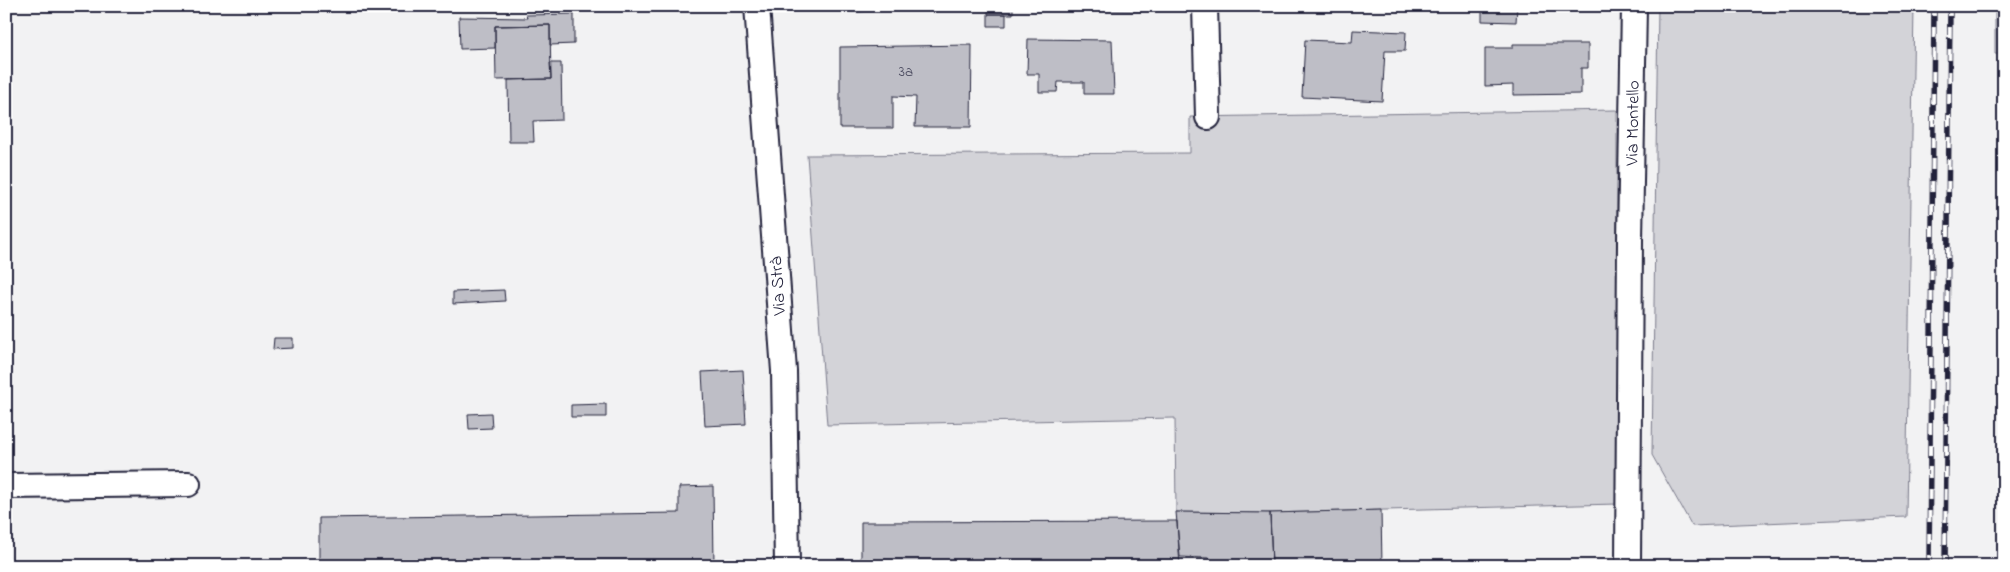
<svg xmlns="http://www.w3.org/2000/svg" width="2010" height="572" viewBox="0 0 2010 572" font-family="'Indie Flower',sans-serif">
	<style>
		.green { fill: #d3d3d8; stroke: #7a7a8a }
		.building { fill: #bebec6; stroke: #22223b }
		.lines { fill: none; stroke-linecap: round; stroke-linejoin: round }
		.minor-casing { stroke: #22223b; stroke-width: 28 }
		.minor { stroke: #fff; stroke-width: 24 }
		.rail-casing { stroke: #22223b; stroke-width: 5.5 }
		.rail { stroke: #fff; stroke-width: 4; stroke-dasharray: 11; stroke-linecap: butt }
		.labels { text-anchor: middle; stroke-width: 4; stroke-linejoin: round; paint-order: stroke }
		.number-label { font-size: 15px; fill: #49495e }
		.street-label { font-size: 18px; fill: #22223b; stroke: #fff }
	</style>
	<rect width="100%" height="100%" fill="#f2f2f3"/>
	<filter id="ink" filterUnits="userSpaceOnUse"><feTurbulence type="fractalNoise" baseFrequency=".02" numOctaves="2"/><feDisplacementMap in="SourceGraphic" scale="10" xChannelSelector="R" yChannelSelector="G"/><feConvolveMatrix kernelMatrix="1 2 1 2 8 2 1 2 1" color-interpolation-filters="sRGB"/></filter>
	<g filter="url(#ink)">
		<!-- green -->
		<path class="green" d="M1658 6H1914L1906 517 1692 526 1652 455Z
			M1995 6H2004V54H1995Z
			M1617 110V504L1270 513 1176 512 1175 418 827 425 807 155 1190 153V117Z"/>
		<!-- building -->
		<path class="building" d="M851 6H940V9L851 12Z
			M988 6H1013V14H988Z
			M1090 6H1143V11L1089 10Z
			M1439 6H1517L1516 22 1482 21V9Z
			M1544 6H1610V10L1544 8Z
			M574 14V44L550 45V25L495 26V48L460 49 459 17 527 18 526 15Z
			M988 14H1006V26H988Z
			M550 25 551 79 496 80 495 26Z
			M1353 30 1406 32 1405 51H1385L1382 101 1302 97 1305 40 1352 42Z
			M1028 39 1112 40 1114 94H1084V82H1058L1057 92H1039V74H1027Z
			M1513 44H1588V68H1581V94L1513 95V85L1485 86V48H1513Z
			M972 45 971 127H915L916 97 893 96V128H840V47Z
			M550 63H561L562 120 533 121 534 142H509L508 80 551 79Z
			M504 290 505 301 453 304V292Z
			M274 338H293V348L273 349Z
			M743 370 746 424 705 426 702 372Z
			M606 404V417H571V405Z
			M491 413 492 428 469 429 468 414Z
			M713 486 714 566H319V518L679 513V487Z
			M1381 510 1382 566H1272L1270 513Z
			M1176 512 1270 513 1272 566H1211L1210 558 1180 557Z
			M1177 521 1180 566H861V522Z"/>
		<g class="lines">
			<defs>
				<path id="minor" d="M757 6 784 371 787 566
					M1205 6 1208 117
					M6 486 188 484
					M1628 566 1630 240 1634 6"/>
			</defs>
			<!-- minor casing -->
			<use href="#minor" class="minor-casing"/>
			<!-- minor -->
			<use href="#minor" class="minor"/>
			<defs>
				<path id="rail" d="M1929 566 1934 6
					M1945 566 1950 6"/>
			</defs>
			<!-- rail casing -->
			<use href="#rail" class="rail-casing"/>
			<!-- rail -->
			<use href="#rail" class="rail"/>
		</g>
	</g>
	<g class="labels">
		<!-- number labels -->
		<g class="number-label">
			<text x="906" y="76">3a</text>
		</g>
		<!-- street labels -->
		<g class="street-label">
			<text transform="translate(1632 123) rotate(-89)" y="6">Via Montello</text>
			<text transform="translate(777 286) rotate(-94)" y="6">Via Strà</text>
		</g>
	</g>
	<!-- margin -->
	<rect width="2010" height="572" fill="none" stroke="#fff" stroke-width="25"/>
	<rect x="12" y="12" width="1985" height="547" fill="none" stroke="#22223b" stroke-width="2" filter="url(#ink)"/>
</svg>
